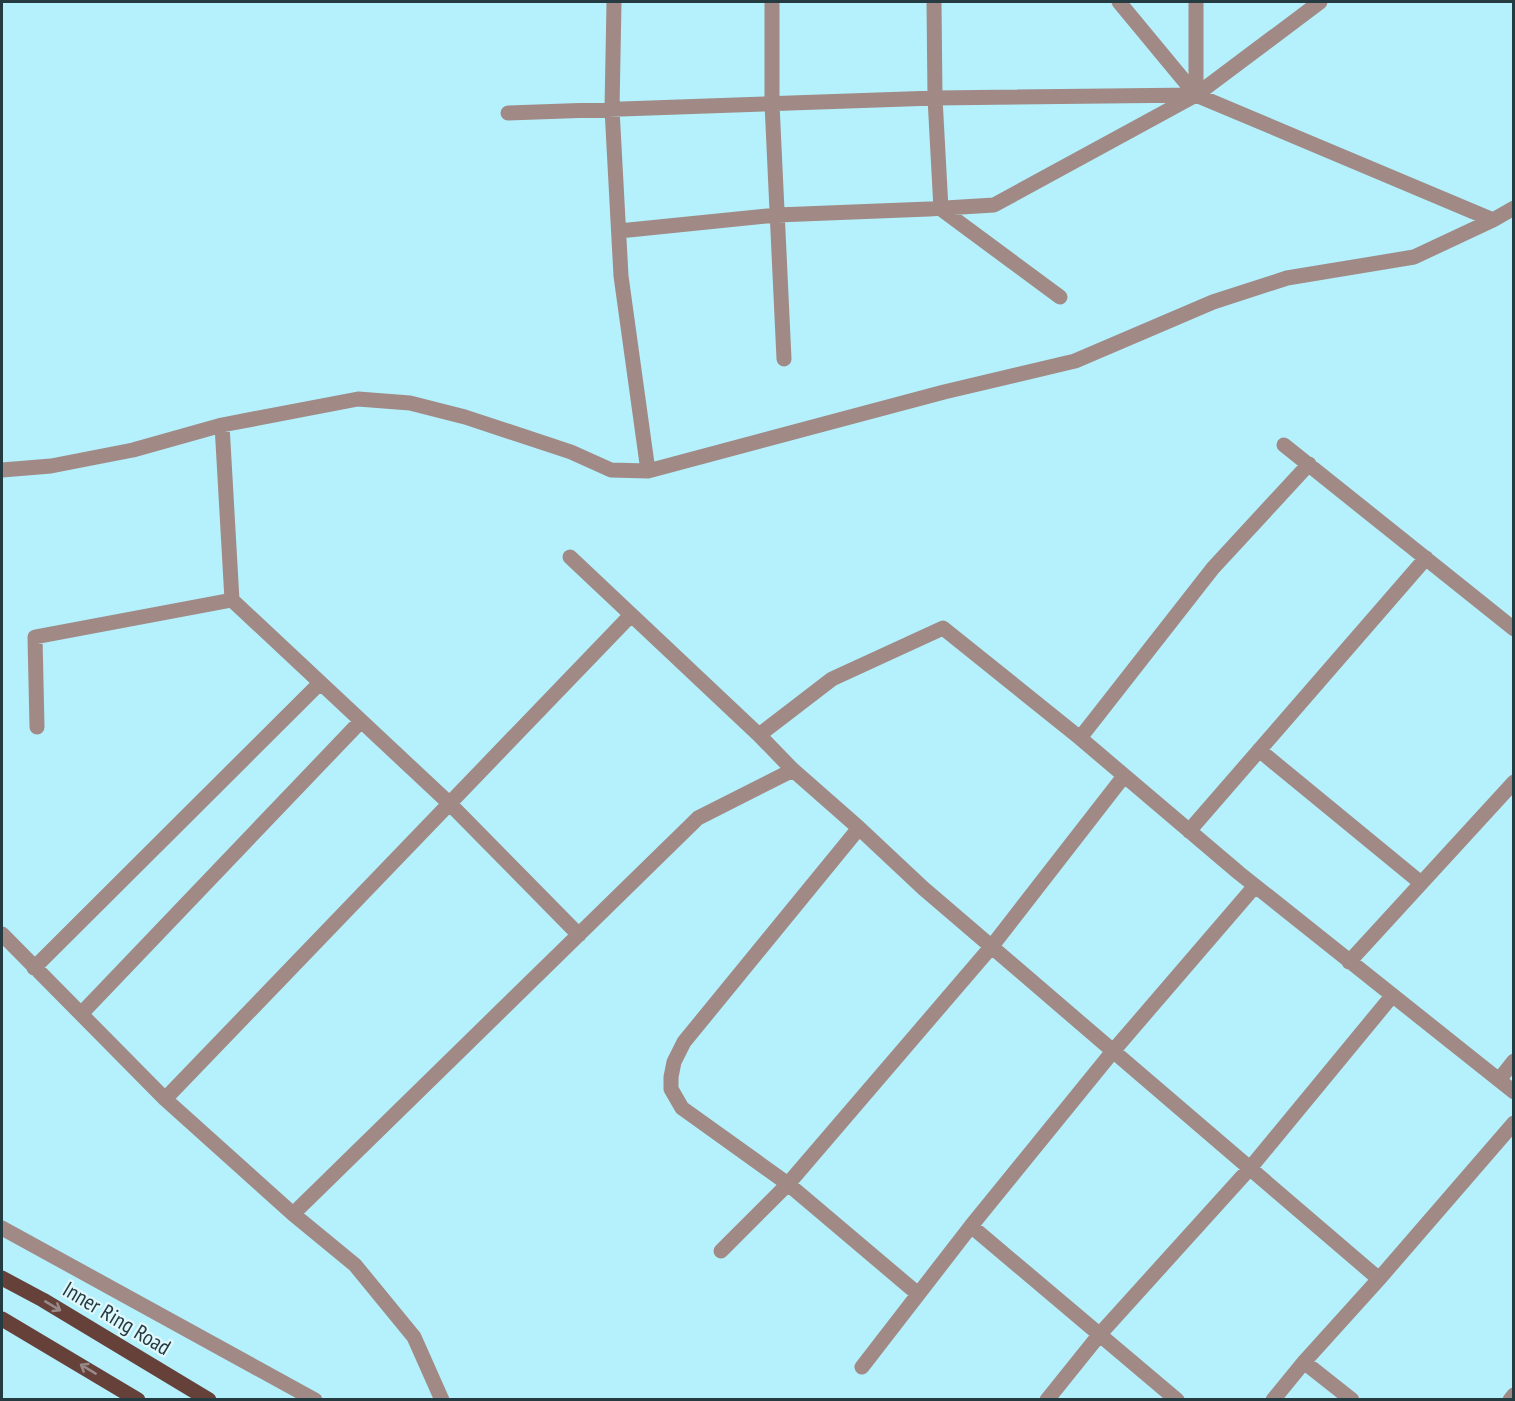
<svg xmlns="http://www.w3.org/2000/svg" width="1515" height="1401" viewBox="0 0 1515 1401" font-family="'PT Sans Narrow',sans-serif">
	<style>
		.lines { fill: none; stroke-linecap: round; stroke-linejoin: round }
		.minor { stroke: #a18a86; stroke-width: 15 }
		.major { stroke: #66413a; stroke-width: 15 }
		.oneway { stroke: #978a88 }
		.labels { text-anchor: middle; stroke-width: 4.5; stroke-linejoin: round; paint-order: stroke }
		.street-label { font-size: 22px; fill: #243c41; stroke: #e0f7fc }
	</style>
	<rect width="100%" height="100%" fill="#b4f1fd"/>
	<g class="lines">
		<!-- minor -->
		<path class="minor" d="M614 2 612 109 621 276 648 471
			M772 2V104L784 359
			M934 2 935 98 1196 95 1493 220
			M1119 2 1196 95
			M1196 2V95
			M508 113 935 98 941 209 1060 297
			M619 231 777 215 929 209 994 205 1196 95 1320 2
			M222 425 232 600 450 804 579 935
			M1284 445 1514 629
			M2 470 51 466 133 450 222 425 358 399 410 403 465 417 571 452 611 470 648 471 944 392 1075 361 1213 302 1287 278 1414 257 1493 220 1514 208
			M570 557 759 735 793 770 859 828 923 888 1379 1279
			M37 727 35 637 232 600
			M759 735 832 679 943 628 1080 738 1239 873 1514 1092
			M1080 738 1213 568 1309 464
			M1259 750 1421 883
			M859 828 684 1042 674 1062 671 1077V1089L682 1108 788 1184 918 1294
			M1189 831 1426 558
			M2 934 165 1099 293 1214 355 1265 414 1337 442 1400
			M1349 962 1514 782
			M34 968 320 683
			M81 1014 361 721
			M1499 1080 1514 1061
			M165 1099 631 615
			M293 1214 698 818 793 770
			M971 1226 1177 1400
			M2 1228 315 1400
			M721 1251 788 1184 992 946 1124 776
			M1304 1362 1352 1400
			M862 1367 971 1226 1114 1050 1255 886
			M1047 1400 1100 1334 1251 1167 1392 996
			M1273 1400 1304 1362 1379 1279 1514 1123
			M1510 1400 1514 1395"/>
		<!-- major -->
		<path class="major" d="M2 1278 43 1300 209 1400
			M2 1319 138 1400"/>
	</g>
	<!-- one-way arrows -->
	<defs><path id="oneway-shaft" d="M-6 0H5M1.5-3L5.5 0L1.5 3" fill="none" stroke-width="1.6" stroke-linecap="round" stroke-linejoin="round" transform="scale(1.5)"/></defs>
	<g class="oneway">
		<use href="#oneway-shaft" transform="translate(53 1306) rotate(31)"/>
		<use href="#oneway-shaft" transform="translate(88 1369) rotate(-149)"/>
	</g>
	<g class="labels">
		<!-- street labels -->
		<g class="street-label">
			<text transform="translate(117 1318) rotate(31)" y="8">Inner Ring Road</text>
		</g>
	</g>
	<!-- border -->
	<rect width="1515" height="1401" fill="none" stroke="#243c41" stroke-width="6"/>
</svg>
